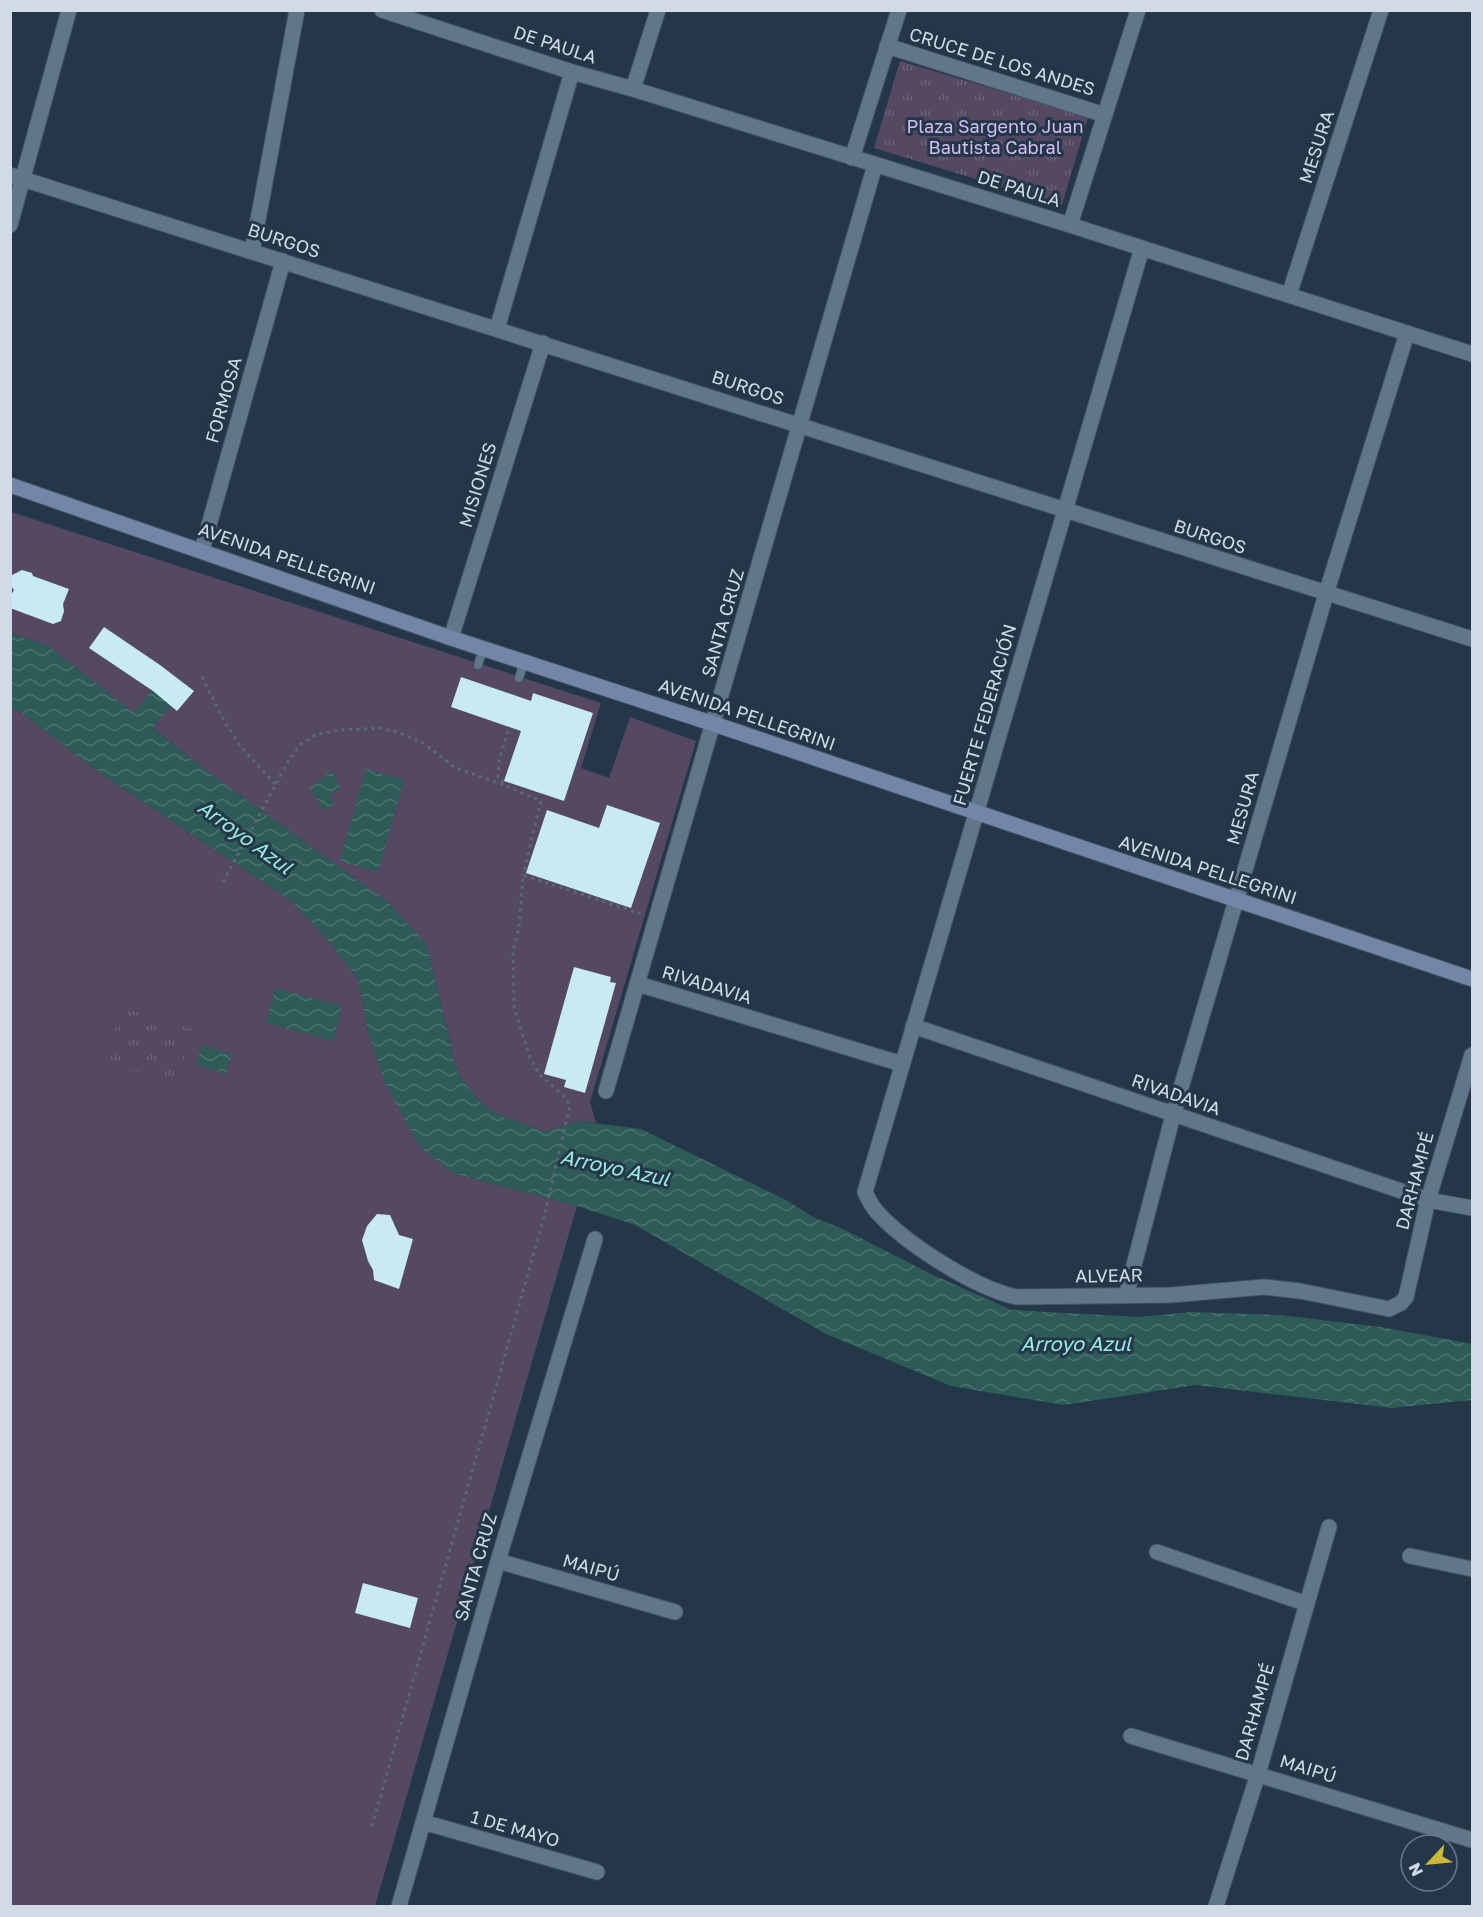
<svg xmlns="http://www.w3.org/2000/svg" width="1483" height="1917" viewBox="0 0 1483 1917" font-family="'Golos Text',sans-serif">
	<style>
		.grass { fill: #544863 }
		.park { fill: url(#park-tufts) }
		.water { fill: url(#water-waves) }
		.building { fill: #c8eaf4 }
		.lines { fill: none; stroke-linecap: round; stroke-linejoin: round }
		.service-casing { stroke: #435361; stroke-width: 10 }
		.minor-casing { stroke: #435361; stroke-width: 17 }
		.secondary-casing { stroke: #435361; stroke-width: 17 }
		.path { stroke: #596978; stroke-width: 3; stroke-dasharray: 3 4.5; stroke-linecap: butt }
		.service { stroke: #617689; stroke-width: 8 }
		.minor { stroke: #617689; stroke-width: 15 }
		.secondary { stroke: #7386a8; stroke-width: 15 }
		.labels { text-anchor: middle; stroke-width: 6; stroke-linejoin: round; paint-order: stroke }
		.street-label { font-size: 18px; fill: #d0dbe6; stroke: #243748 }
		.park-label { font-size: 18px; fill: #d4bcf4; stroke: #243748 }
		.water-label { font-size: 20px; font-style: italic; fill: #9aebe3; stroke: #243748 }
	</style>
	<defs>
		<pattern id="park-tufts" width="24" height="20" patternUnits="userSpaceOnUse" patternTransform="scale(1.5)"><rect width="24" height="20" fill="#544863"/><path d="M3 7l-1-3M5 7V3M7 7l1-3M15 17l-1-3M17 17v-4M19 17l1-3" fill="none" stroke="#6c6279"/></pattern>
		<pattern id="water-waves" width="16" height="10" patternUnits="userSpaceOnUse" patternTransform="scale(1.5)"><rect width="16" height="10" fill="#2e5b57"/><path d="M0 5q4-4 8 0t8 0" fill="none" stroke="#4b726f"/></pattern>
	</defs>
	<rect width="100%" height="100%" fill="#243748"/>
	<!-- grass -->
	<path class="grass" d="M11 512 601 703 581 768 609 778 630 717 696 741 590 1102 596 1123 577 1121 545 1132 493 1112 481 1103 460 1076 456 1068 427 945 389 903 212 775 48 646 11 633Z
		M11 708 19 711 99 772 290 900 326 938 358 979 368 1031 452 1173 577 1206 375 1906H11Z"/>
	<!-- park -->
	<path class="park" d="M900 61 1088 117 1062 205 874 148Z
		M122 1007 194 1030 176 1085 105 1062Z"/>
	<!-- water -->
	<path class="water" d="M10 633 48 646 134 713 152 690 171 705 152 728 212 775 389 903 427 945 456 1068 460 1076 481 1103 493 1112 545 1132 577 1121 641 1129 786 1200 813 1217 845 1230 933 1275 1012 1310 1139 1317 1191 1312 1280 1315 1381 1327 1472 1344V1400L1392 1408 1196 1385 1064 1405 951 1386 826 1334 635 1225 577 1206 452 1173 419 1146 384 1081 368 1031 358 979 326 938 290 900 99 772 19 711 11 708Z
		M366 769 404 780 378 872 340 861Z
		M332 770 340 788 330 794V798L335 804 323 810 310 788Z
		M275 988 342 1006 333 1041 266 1023Z
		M202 1045 232 1054 226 1074 196 1065Z"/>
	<!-- building -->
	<path class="building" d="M22 570 32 573 33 576 69 589 63 604 64 611 61 621 53 624 10 608V597L14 590 10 585V576Z
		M104 627 160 665 194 691 177 711 153 691 89 648Z
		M461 677 531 701 533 693 593 713 564 801 504 781 521 731 451 707Z
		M607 805 660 823 631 908 526 873 547 810 599 828Z
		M574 967 611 977 610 982 616 983 585 1093 564 1087 566 1080 544 1074Z
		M377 1214 390 1215 399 1235 413 1239 399 1289 374 1280 373 1270 368 1261 362 1240 367 1226Z
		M363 1583 418 1598 410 1628 355 1613Z"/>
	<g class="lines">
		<defs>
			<path id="service" d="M478 665 483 649
				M519 678 524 662"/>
			<path id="minor" d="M382 10 572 72 633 89 1070 225 1472 354
				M887 46 1105 115
				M633 89 658 10
				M852 158 899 10
				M10 175 1472 639
				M10 225 69 10
				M1070 225 1138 10
				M1142 248 865 1192C868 1199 872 1206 877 1212 906 1244 975 1288 1016 1297L1171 1295 1264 1287 1300 1291 1389 1309 1401 1303 1406 1297 1428 1200 1472 1055
				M252 252 297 10
				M1289 295 1381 10
				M497 329 572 72
				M202 550 283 261
				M451 638 543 343
				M638 984 902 1064
				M913 1026 1428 1200 1472 1208
				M606 1091 875 165
				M1126 1296 1173 1115 1326 594 1407 333
				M1157 1552 1307 1604
				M1410 1556 1472 1569
				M498 1561 675 1612
				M1131 1736 1472 1840
				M423 1822 597 1872
				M399 1906 498 1561 595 1239
				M1216 1906 1258 1774 1329 1527"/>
			<path id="secondary" d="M10 485 451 638 714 724 1472 979"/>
		</defs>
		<!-- service casing -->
		<use href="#service" class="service-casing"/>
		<!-- minor casing -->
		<use href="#minor" class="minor-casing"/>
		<!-- secondary casing -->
		<use href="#secondary" class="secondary-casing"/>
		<!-- path -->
		<path class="path" d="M202 677 226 724 242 748 277 786
			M508 731 499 761 498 777 506 786 541 801 523 875
			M223 882 289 760 300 745 315 735 339 730 380 728 398 732 423 743 454 767 506 786
			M372 1826 544 1217 570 1105 563 1095 541 1076 530 1058 514 1007 513 952 519 928 523 875 641 914"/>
		<!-- service -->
		<use href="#service" class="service"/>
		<!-- minor -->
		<use href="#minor" class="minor"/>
		<!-- secondary -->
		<use href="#secondary" class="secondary"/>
	</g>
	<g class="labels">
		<!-- street labels -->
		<g class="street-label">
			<text transform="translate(555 45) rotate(18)" y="6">DE PAULA</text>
			<text transform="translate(1002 62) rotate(17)" y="6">CRUCE DE LOS ANDES</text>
			<text transform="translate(1317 147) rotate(-72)" y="6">MESURA</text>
			<text transform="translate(1019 189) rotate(17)" y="6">DE PAULA</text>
			<text transform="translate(284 241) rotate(18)" y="6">BURGOS</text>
			<text transform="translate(748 388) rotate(18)" y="6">BURGOS</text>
			<text transform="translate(224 400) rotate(-74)" y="6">FORMOSA</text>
			<text transform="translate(478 485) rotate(-73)" y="6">MISIONES</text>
			<text transform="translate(1210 537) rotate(18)" y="6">BURGOS</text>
			<text transform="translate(287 559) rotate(19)" y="6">AVENIDA PELLEGRINI</text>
			<text transform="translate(723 623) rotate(-74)" y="6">SANTA CRUZ</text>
			<text transform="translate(747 715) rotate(19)" y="6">AVENIDA PELLEGRINI</text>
			<text transform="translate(985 715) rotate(-74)" y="6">FUERTE FEDERACIÓN</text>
			<text transform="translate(1243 808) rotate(-74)" y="6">MESURA</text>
			<text transform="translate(1208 870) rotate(18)" y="6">AVENIDA PELLEGRINI</text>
			<text transform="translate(707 985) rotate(17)" y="6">RIVADAVIA</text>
			<text transform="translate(1176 1095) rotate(19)" y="6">RIVADAVIA</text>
			<text transform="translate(1415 1181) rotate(-75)" y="6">DARHAMPÉ</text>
			<text transform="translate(1109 1276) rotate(-1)" y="6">ALVEAR</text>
			<text transform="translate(476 1567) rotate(-74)" y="6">SANTA CRUZ</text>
			<text transform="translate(591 1568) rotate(16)" y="6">MAIPÚ</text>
			<text transform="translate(1255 1712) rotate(-74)" y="6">DARHAMPÉ</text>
			<text transform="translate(1308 1769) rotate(17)" y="6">MAIPÚ</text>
			<text transform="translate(515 1829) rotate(16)" y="6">1 DE MAYO</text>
		</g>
		<!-- park labels -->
		<g class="park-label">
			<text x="995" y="133">Plaza Sargento Juan<tspan x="995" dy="21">Bautista Cabral</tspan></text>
		</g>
		<!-- water labels -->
		<g class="water-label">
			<text transform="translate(245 837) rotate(36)" y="7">Arroyo Azul</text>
			<text transform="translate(615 1168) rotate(12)" y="7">Arroyo Azul</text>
			<text x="1076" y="1351">Arroyo Azul</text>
		</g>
	</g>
	<!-- border -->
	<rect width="1483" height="1917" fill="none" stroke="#d0dbe6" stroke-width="24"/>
	<!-- north arrow -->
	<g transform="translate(1429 1863) rotate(244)"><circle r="28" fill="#243748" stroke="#697987" stroke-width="1.5"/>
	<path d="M0-4.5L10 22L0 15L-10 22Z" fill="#cdb938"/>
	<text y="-9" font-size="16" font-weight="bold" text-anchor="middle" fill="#d0dbe6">N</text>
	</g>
</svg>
